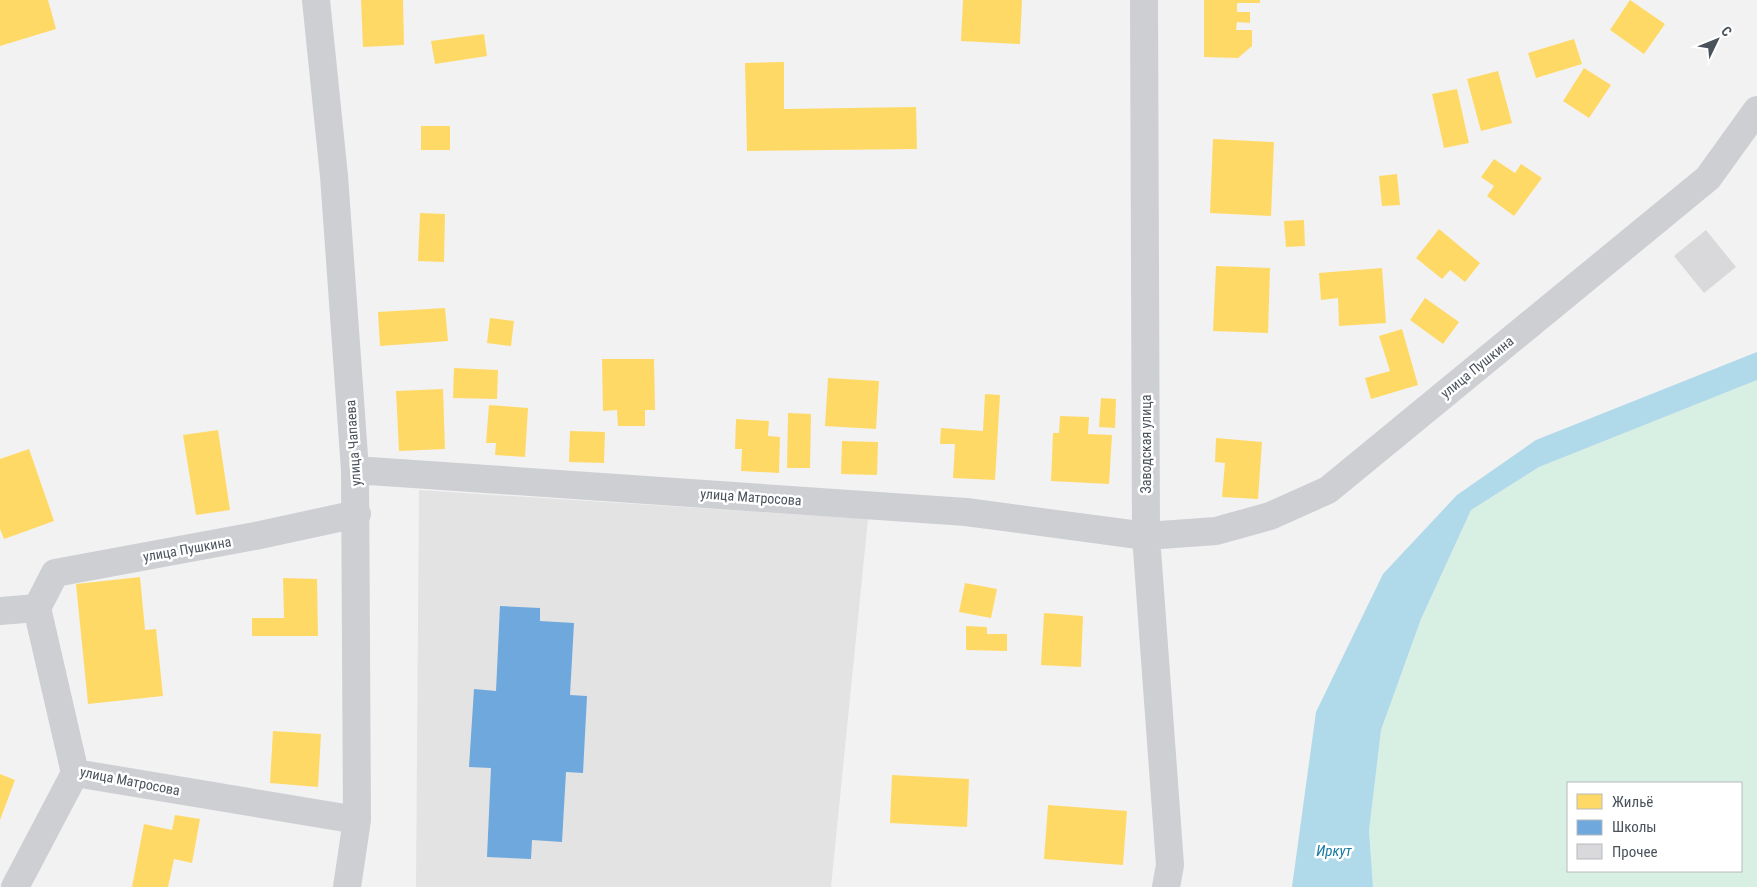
<svg xmlns="http://www.w3.org/2000/svg" width="1757" height="887" viewBox="0 0 1757 887" font-family="'Roboto Condensed',sans-serif">
	<style>
		.education { fill: #e4e3e3 }
		.green { fill: #d8efe3; fill-rule: evenodd }
		.water { fill: #b0d9ea }
		.homes { fill: #ffd966 }
		.schools { fill: #6fa8dc }
		.building { fill: #d9d9db }
		.lines { fill: none; stroke-linecap: round; stroke-linejoin: round }
		.minor { stroke: #cdcfd2; stroke-width: 28 }
		.labels { text-anchor: middle; stroke-width: 5; stroke-linejoin: round; paint-order: stroke }
		.street-label { font-size: 14px; fill: #4a525c; stroke: #fff }
		.water-label { font-size: 15px; font-style: italic; fill: #177aa2; stroke: #fff }
	</style>
	<rect width="100%" height="100%" fill="#f2f2f2"/>
	<!-- education -->
	<path class="education" d="M419 490 868 519 831 887H416Z"/>
	<!-- green -->
	<path class="green" d="M1757 380V887H1373L1369 831 1381 730 1421 619 1471 510 1539 467ZM1568 783H1741V871H1568Z"/>
	<!-- water -->
	<path class="water" d="M1757 352V380L1539 467 1471 510 1421 619 1381 730 1369 831 1373 887H1292L1316 712 1383 574 1457 495 1536 440Z"/>
	<!-- homes -->
	<path class="homes" d="M0 0H48L56 29 0 46Z
		M361 0H403L404 45 363 47Z
		M963 0H1022L1020 44 961 41Z
		M1204 0H1260V3H1237V12H1250V23L1237 22 1236 30H1252V46L1238 58 1204 57Z
		M1630 0 1665 24 1644 54 1610 30Z
		M484 34 487 56 435 64 431 41Z
		M1574 39 1582 64 1536 78 1528 53Z
		M784 62V109L916 107 917 149 747 151 745 63Z
		M1584 68 1611 85 1589 118 1563 101Z
		M1498 71 1512 123 1481 131 1467 79Z
		M1457 89 1469 143 1444 148 1432 94Z
		M421 126H450V150H421Z
		M1213 139 1274 142 1271 216 1210 213Z
		M1494 159 1515 173 1521 164 1542 178 1514 216 1487 196 1494 186 1481 177Z
		M1397 174 1400 205 1382 206 1379 176Z
		M420 213 445 214 444 262 418 261Z
		M1304 220 1305 246 1286 247 1284 221Z
		M1439 229 1480 263 1465 282 1450 270 1442 279 1416 258Z
		M1216 266 1270 268 1268 333 1213 331Z
		M1382 268 1386 323 1339 326 1338 298 1321 300 1319 273Z
		M1425 298 1459 322 1443 344 1410 320Z
		M445 308 448 341 380 346 378 312Z
		M490 318 514 321 511 346 487 343Z
		M1402 329 1418 385 1371 399 1365 378 1390 371 1379 336Z
		M602 359H654L655 410H645V426H618L617 410 603 411Z
		M454 368 498 370 497 399 453 398Z
		M828 378 879 381 876 429 825 426Z
		M443 389 445 449 399 451 396 391Z
		M985 394 1000 395 995 480 953 478 955 444H940L941 428 983 431Z
		M1101 398 1116 399 1115 428 1099 427Z
		M489 405 528 408 525 457 495 455 496 443H486Z
		M788 413 811 414 810 468H787Z
		M1060 416 1089 417 1088 434 1112 435 1109 484 1051 481 1053 433H1059Z
		M736 419 769 421 768 436 780 437 779 473 741 471 742 449H735Z
		M218 430 230 510 196 515 183 435Z
		M570 431 605 432 604 463 569 462Z
		M1216 438 1262 442 1258 499 1222 497 1225 463 1215 462Z
		M842 441 878 442 877 475 841 474Z
		M29 449 54 521 4 539 0 529V459Z
		M140 577 145 630 156 629 163 696 88 704 76 584Z
		M283 578 317 579 318 636H252V618H284Z
		M965 583 997 589 991 618 959 612Z
		M1044 613 1083 616 1081 667 1041 665Z
		M966 626 987 627V634H1007V651L966 650Z
		M273 731 321 734 318 787 270 783Z
		M0 774 15 780 0 820Z
		M892 775 969 779 967 827 890 823Z
		M1048 805 1127 811 1123 865 1044 859Z
		M175 815 200 819 192 863 174 859 168 887H132L144 824 172 830Z"/>
	<!-- schools -->
	<path class="schools" d="M500 606 540 608V621L574 623 570 695 587 696 583 773 566 772 562 842 532 840 531 859 487 857 491 768 469 767 474 689 496 691Z"/>
	<!-- building -->
	<path class="building" d="M1706 230 1736 267 1704 293 1674 256Z"/>
	<g class="lines">
		<!-- minor -->
		<path class="minor" d="M316 0 334 176 355 470 357 820 347 887
			M1144 0 1146 536 1170 865 1166 887
			M355 470 966 512 1146 536 1216 531 1270 516 1328 490 1708 178 1757 110
			M37 608 55 573 255 536 357 514
			M0 611 37 608 75 773 357 820
			M15 887 75 773"/>
	</g>
	<g class="labels">
		<!-- street labels -->
		<g class="street-label">
			<text transform="translate(1477 367) rotate(-39)" y="5">улица Пушкина</text>
			<text transform="translate(353 443) rotate(-94)" y="5">улица Чапаева</text>
			<text transform="translate(1146 444) rotate(-90)" y="5">Заводская улица</text>
			<text transform="translate(751 497) rotate(4)" y="5">улица Матросова</text>
			<text transform="translate(187 549) rotate(-10)" y="5">улица Пушкина</text>
			<text transform="translate(130 781) rotate(11)" y="5">улица Матросова</text>
		</g>
		<!-- water labels -->
		<g class="water-label">
			<text x="1334" y="856">Иркут</text>
		</g>
	</g>
	<!-- legend -->
	<rect x="1567" y="782" width="175" height="90" fill="#ffffff" stroke="#b7babe"/>
	<rect x="1577" y="794" width="25" height="15" fill="#ffd966" stroke="#b7babe"/>
	<text x="1612" y="807" font-size="15" fill="#4a525c">Жильё</text>
	<rect x="1577" y="820" width="25" height="15" fill="#6fa8dc" stroke="#b7babe"/>
	<text x="1612" y="832" font-size="15" fill="#4a525c">Школы</text>
	<rect x="1577" y="844" width="25" height="15" fill="#d9d9db" stroke="#b7babe"/>
	<text x="1612" y="857" font-size="15" fill="#4a525c">Прочее</text>
	<!-- north arrow -->
	<g transform="translate(1717 40) rotate(47)" stroke="#ffffff" stroke-width="4" paint-order="stroke">
	<path d="M0-4L9 19L0 12L-9 19Z" fill="#4a525c"/>
	<text y="-8" font-size="14" font-weight="bold" text-anchor="middle" fill="#4a525c">С</text>
	</g>
</svg>
